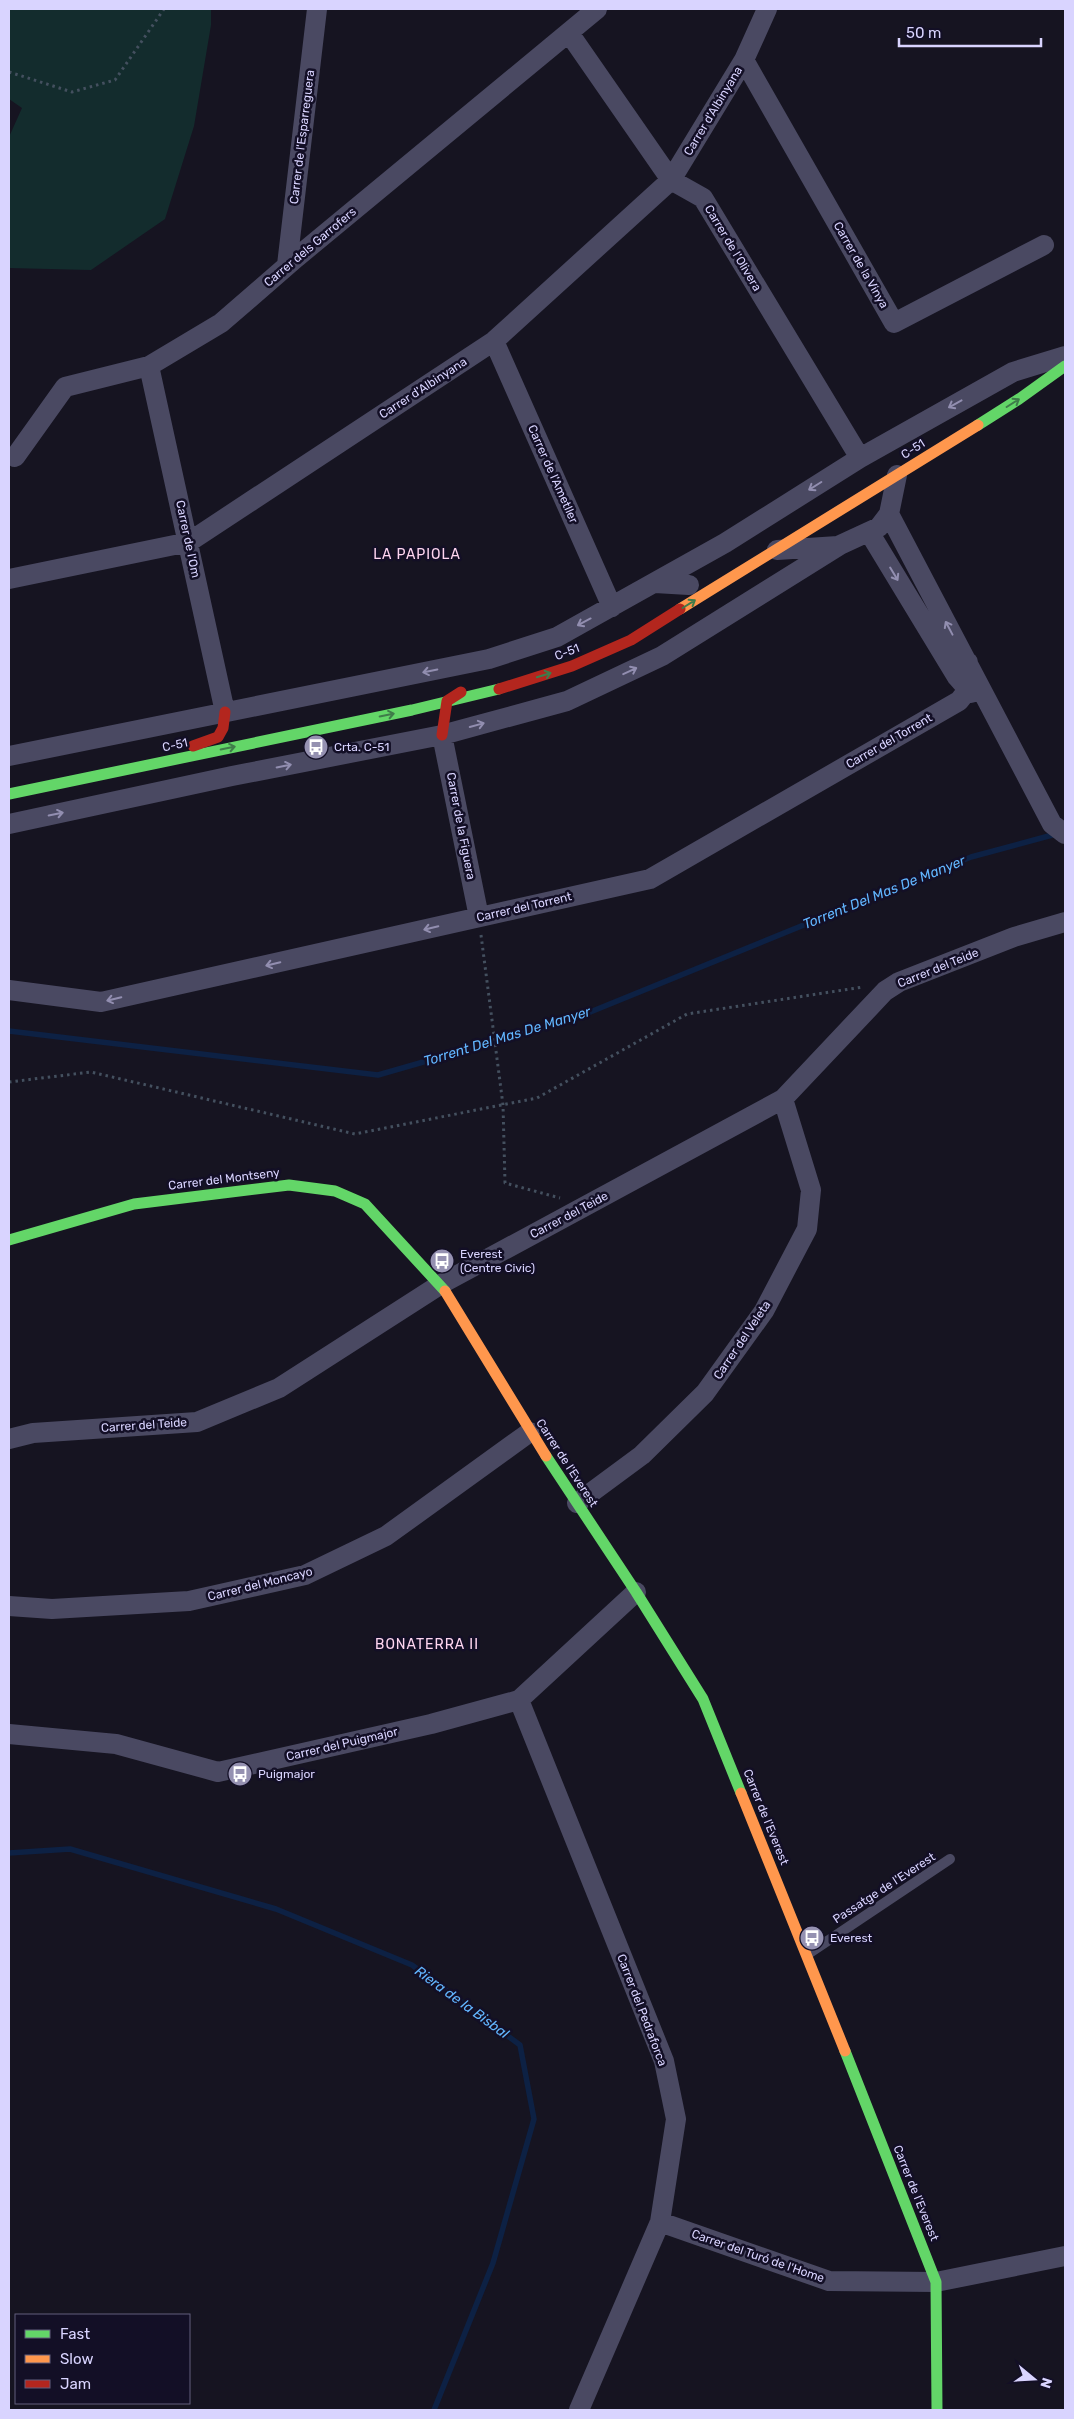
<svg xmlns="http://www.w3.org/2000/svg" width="1074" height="2419" viewBox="0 0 1074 2419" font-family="Rubik,sans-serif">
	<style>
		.green { fill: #132c2d }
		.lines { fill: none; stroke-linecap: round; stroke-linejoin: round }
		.stream { stroke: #0d2144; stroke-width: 5.5 }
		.path { stroke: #44505f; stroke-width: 3; stroke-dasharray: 2.5 4; stroke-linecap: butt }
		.lane { stroke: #4a4962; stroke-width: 10 }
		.street { stroke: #4a4962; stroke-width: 20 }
		.fast { stroke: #63d668; stroke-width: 11 }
		.slow { stroke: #ff974d; stroke-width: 11 }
		.jam { stroke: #b3261e; stroke-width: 11 }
		.oneway { stroke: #3f7c4a }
		.oneway2 { stroke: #928eb0 }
		.labels { text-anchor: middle; stroke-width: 5; stroke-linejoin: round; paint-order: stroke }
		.street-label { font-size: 12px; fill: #d9d4ff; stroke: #130f26 }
		.poi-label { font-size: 12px; fill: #d9d4ff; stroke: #130f26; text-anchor: start }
		.neighbourhood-label { font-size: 14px; letter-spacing: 1px; fill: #ffd6f0; stroke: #130f26 }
		.water-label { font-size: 14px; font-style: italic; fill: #62b6ff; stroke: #130f26 }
	</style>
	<rect width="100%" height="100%" fill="#161421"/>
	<!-- green -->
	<path class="green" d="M9 9H211V25L194 126 165 219 91 270 9 268V137L22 108 9 99Z"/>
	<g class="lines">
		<!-- stream -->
		<path class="stream" d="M9 1031 378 1075 573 1019 971 857 1056 834
			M9 1853 70 1849 276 1909 412 1965 520 2045 534 2119 493 2263 434 2410"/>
		<!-- path -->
		<path class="path" d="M9 72 72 92 115 80 164 9
			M481 935 503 1105 505 1183 560 1198
			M9 1082 91 1072 355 1134 537 1098 687 1014 863 987"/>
		<!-- lane -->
		<path class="lane" d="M808 1954 950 1859"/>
		<!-- street -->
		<path class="street" d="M569 33 671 180 703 198 860 458
			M744 60 894 323 1044 245
			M287 265 317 9
			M494 341 612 607
			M149 366 225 712
			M15 457 65 387 149 366 221 323 296 258 597 9
			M889 514 1052 824 1065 834
			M869 532 957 677 971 693
			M777 550 838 546
			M9 579 189 542 494 341 671 180 744 60 767 9
			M655 583 689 585
			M442 735 479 917
			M9 756 489 659 557 637 725 543 860 458 1013 372 1065 356
			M9 824 232 776 442 735 567 701 662 656 840 545 879 527 889 514 897 475
			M9 990 101 1002 650 879 959 701 967 691 968 662
			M9 1439 33 1433 197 1422 279 1388 441 1284 783 1099 885 991 899 982 1014 937 1065 922
			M577 1503 642 1455 705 1393 764 1311 807 1229 811 1190 783 1099
			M9 1606 52 1609 189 1601 305 1575 386 1536 530 1432
			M519 1700 664 2061 676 2119 660 2222 579 2410
			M9 1734 116 1744 218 1772 431 1724 519 1700 636 1592
			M660 2222 829 2281 936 2282 1065 2256"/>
		<!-- fast -->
		<path class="fast" d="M978 425 1019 399 1065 366
			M9 794 412 710 499 689
			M9 1240 134 1204 289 1185 335 1191 365 1204 445 1291
			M546 1456 636 1592 703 1699 741 1793
			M845 2051 936 2282 937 2410"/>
		<!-- slow -->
		<path class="slow" d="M680 609 978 425
			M445 1291 546 1456
			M741 1793 845 2051"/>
		<!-- jam -->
		<path class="jam" d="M499 689 572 666 631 640 680 609
			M442 735 447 701 461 692
			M193 746 218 737 223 728 225 712"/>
	</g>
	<!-- one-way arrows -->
	<defs><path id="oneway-shaft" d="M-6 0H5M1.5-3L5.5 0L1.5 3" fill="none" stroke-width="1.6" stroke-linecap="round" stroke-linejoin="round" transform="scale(1.25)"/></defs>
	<g class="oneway">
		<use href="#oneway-shaft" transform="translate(1013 403) rotate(-32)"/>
		<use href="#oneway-shaft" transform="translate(689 604) rotate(-32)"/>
		<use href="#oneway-shaft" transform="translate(544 675) rotate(-17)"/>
		<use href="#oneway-shaft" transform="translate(387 715) rotate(-12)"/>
		<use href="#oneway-shaft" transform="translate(228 748) rotate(-12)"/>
	</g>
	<g class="oneway2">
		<use href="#oneway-shaft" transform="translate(955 404) rotate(151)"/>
		<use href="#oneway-shaft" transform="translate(815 486) rotate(148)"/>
		<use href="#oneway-shaft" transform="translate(894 574) rotate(59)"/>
		<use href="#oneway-shaft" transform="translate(584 622) rotate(152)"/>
		<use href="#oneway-shaft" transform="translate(949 628) rotate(-118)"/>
		<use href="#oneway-shaft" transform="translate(430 671) rotate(168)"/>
		<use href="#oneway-shaft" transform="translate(630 671) rotate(-25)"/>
		<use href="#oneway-shaft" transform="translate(477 725) rotate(-15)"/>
		<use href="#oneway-shaft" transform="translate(284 766) rotate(-11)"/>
		<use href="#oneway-shaft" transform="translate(56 814) rotate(-12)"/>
		<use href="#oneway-shaft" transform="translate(431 928) rotate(167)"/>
		<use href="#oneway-shaft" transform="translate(273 964) rotate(167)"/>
		<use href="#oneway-shaft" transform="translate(114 999) rotate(167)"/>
	</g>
	<!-- icons -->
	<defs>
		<symbol id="bus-disc" viewBox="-11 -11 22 22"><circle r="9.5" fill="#9591b1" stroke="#130f26"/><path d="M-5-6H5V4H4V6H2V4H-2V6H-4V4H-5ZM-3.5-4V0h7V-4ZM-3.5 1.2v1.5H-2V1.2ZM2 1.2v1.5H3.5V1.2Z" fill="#fff"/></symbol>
	</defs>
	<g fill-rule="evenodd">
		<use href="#bus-disc" x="302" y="733" width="28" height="28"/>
		<use href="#bus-disc" x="428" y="1247" width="28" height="28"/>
		<use href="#bus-disc" x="226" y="1760" width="28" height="28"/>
		<use href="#bus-disc" x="798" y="1924" width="28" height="28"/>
	</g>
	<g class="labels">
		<!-- street labels -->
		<g class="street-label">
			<text transform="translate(713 111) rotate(-59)" y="4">Carrer d'Albinyana</text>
			<text transform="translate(302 137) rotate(-83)" y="4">Carrer de l'Esparreguera</text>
			<text transform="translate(310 247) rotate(-40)" y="4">Carrer dels Garrofers</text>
			<text transform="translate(733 248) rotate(59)" y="4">Carrer de l'Olivera</text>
			<text transform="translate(861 265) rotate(60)" y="4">Carrer de la Vinya</text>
			<text transform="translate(423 388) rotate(-33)" y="4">Carrer d'Albinyana</text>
			<text transform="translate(913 449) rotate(-32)" y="4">C-51</text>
			<text transform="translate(553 474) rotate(66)" y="4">Carrer de l'Ametller</text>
			<text transform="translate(188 539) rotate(78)" y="4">Carrer de l'Om</text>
			<text transform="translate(567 652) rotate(-21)" y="4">C-51</text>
			<text transform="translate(889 741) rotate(-30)" y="4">Carrer del Torrent</text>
			<text transform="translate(175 745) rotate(-12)" y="4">C-51</text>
			<text transform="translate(461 826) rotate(79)" y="4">Carrer de la Figuera</text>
			<text transform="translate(524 907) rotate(-13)" y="4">Carrer del Torrent</text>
			<text transform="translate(938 968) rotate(-22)" y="4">Carrer del Teide</text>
			<text transform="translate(224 1179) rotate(-7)" y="4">Carrer del Montseny</text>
			<text transform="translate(569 1215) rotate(-28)" y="4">Carrer del Teide</text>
			<text transform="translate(742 1340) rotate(-56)" y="4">Carrer del Veleta</text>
			<text transform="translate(144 1425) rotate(-4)" y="4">Carrer del Teide</text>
			<text transform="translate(567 1463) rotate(57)" y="4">Carrer de l'Everest</text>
			<text transform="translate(260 1584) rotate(-14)" y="4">Carrer del Moncayo</text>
			<text transform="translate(342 1744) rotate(-13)" y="4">Carrer del Puigmajor</text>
			<text transform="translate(766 1817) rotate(68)" y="4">Carrer de l'Everest</text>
			<text transform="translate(884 1888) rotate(-33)" y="4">Passatge de l'Everest</text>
			<text transform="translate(642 2010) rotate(69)" y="4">Carrer del Pedraforca</text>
			<text transform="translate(916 2193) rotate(68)" y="4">Carrer de l'Everest</text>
			<text transform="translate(758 2256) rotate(19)" y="4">Carrer del Turó de l'Home</text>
		</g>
		<!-- poi labels -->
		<g class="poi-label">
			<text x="334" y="751">Crta. C-51</text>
			<text x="460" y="1258">Everest<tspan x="460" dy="14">(Centre Civic)</tspan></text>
			<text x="258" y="1778">Puigmajor</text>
			<text x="830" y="1942">Everest</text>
		</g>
		<!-- neighbourhood labels -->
		<g class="neighbourhood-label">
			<text x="417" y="559">LA PAPIOLA</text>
			<text x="427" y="1649">BONATERRA II</text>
		</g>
		<!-- water labels -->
		<g class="water-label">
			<text transform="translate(884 892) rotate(-22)" y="5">Torrent Del Mas De Manyer</text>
			<text transform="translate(507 1036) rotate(-17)" y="5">Torrent Del Mas De Manyer</text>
			<text transform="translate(462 2002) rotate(36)" y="5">Riera de la Bisbal</text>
		</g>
	</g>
	<!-- border -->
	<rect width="1074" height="2419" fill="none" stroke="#d9d4ff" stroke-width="20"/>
	<!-- legend -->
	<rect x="15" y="2314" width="175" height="90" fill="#130f26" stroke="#625e7d"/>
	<rect x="25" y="2330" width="25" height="8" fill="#63d668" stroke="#625e7d"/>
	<text x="60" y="2339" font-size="15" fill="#d9d4ff">Fast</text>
	<rect x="25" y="2355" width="25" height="8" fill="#ff974d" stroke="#625e7d"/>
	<text x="60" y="2364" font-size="15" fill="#d9d4ff">Slow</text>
	<rect x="25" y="2380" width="25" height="8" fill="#b3261e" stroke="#625e7d"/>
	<text x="60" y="2389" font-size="15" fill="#d9d4ff">Jam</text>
	<!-- north arrow -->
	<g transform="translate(1034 2379) rotate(108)" stroke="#130f26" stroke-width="4" paint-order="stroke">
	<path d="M0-4L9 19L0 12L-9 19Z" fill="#d9d4ff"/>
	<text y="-8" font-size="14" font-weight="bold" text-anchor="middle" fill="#d9d4ff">N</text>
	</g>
	<!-- scale -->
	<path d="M899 38v8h142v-8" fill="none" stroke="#d9d4ff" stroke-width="2.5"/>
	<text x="906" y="38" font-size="15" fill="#d9d4ff" stroke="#130f26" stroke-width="4" paint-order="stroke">50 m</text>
</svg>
